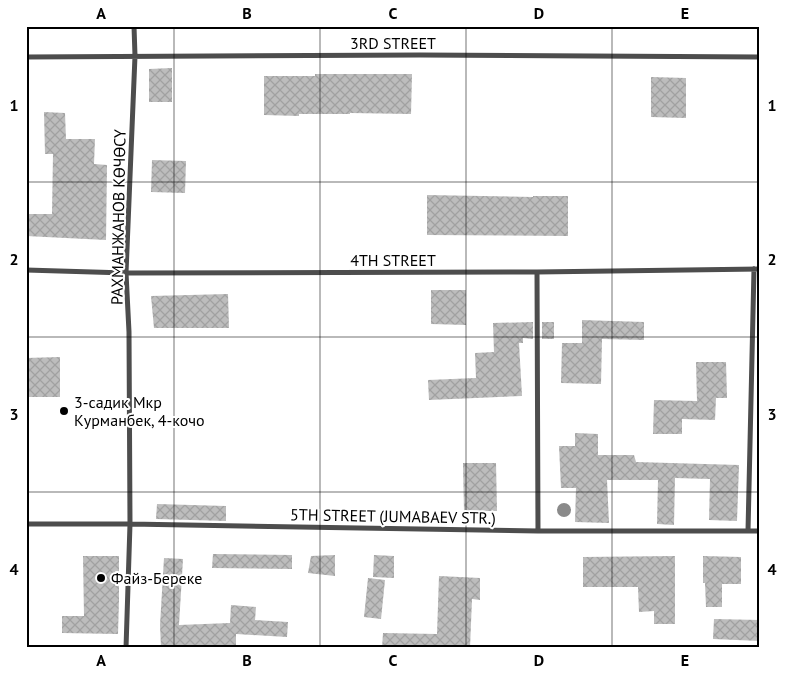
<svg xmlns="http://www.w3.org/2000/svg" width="786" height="674" viewBox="0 0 786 674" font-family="'PT Sans',sans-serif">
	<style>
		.building { fill: url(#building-cross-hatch) }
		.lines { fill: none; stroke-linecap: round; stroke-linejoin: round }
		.minor { stroke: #4d4d4d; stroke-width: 5 }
		.tree { fill: #8a8a8a }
		.grid { fill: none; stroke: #000; stroke-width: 1; stroke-opacity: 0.55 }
		.poi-dot { fill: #000; stroke: #fff; stroke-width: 2 }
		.labels { text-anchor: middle; stroke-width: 4; stroke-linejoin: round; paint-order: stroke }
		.street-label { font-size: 16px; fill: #000; stroke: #fff }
		.poi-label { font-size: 16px; fill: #000; stroke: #fff; text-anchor: start }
		.neatline { fill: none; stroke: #000; stroke-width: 2 }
		.grid-label { font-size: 16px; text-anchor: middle; font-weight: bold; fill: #000 }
	</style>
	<defs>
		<pattern id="building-cross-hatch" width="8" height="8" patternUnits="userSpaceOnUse" patternTransform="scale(1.25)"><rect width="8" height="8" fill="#bdbdbd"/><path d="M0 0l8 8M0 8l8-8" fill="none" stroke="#a1a1a1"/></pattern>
	</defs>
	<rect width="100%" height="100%" fill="#fff"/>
	<!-- building -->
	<path class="building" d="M172 68V102H149V69Z
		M315 74H412L411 114 350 113V114H299V116L264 115V76H315Z
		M651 77 686 78V118L651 117Z
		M44 112 65 113 66 139H95L94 164 107 165 106 240 26 236V214H52L53 154H45Z
		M152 160 186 161 185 193 151 192Z
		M427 195 533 197V196H568V236L427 235Z
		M431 290H466V325L431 324Z
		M228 294 229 328H154L151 296Z
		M582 320 644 322V340L602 339 601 384 561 383 562 343H582Z
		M533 322V339L523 338V343H519L522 396 429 400 428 380 476 378 475 353 494 352 493 323Z
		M542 322H554V339H542Z
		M60 357V397H26V358Z
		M696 362H726L727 398H716L715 420 682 419V434H653L654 400 697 401Z
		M575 433 598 434V455H634L636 462 739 465 737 521 709 520 710 479 675 478 674 525 657 524 658 480H607L609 523 575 522 576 488H561L559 446H575Z
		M463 463H496L497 511H464Z
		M157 504 226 506V521L156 519Z
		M213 554 292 555V569L212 568Z
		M335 555V576L308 573 311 556Z
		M374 555 394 556V578L373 577Z
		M83 556H119V600L118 634 62 633V616H84Z
		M675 556V624H654V611L639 612 638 587H583V557Z
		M703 556 741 557V584H722V607H706L705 583H703Z
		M164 558 183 559 179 625 230 623 231 605 256 607 255 620 288 622 287 637 236 634V648H161L160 625Z
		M439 576 480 578V600L472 599 470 648H382L383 633 437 634Z
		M368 578 385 580 381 619 364 617Z
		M714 619 760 620V641L713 639Z"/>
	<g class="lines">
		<!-- minor -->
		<path class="minor" d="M26 57 420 55 760 57
			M26 270 126 273 537 272 760 269
			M537 272 538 531
			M26 524H130L538 531H760
			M748 531 754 269
			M126 648 130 524 129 332 126 273 135 56 134 26"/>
	</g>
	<!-- trees -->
	<circle class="tree" cx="564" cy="510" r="7"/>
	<!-- grid -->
	<path class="grid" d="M174 26V648M320 26V648M466 26V648M612 26V648M26 182H760M26 337H760M26 492H760"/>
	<!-- markers -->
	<g class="poi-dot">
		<circle cx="64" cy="411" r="5"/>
		<circle cx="101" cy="578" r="5"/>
	</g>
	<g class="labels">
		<!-- street labels -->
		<g class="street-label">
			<text x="393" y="49">3RD STREET</text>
			<text transform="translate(118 217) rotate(-89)" y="6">РАХМАНЖАНОВ КӨЧӨСҮ</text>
			<text x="393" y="266">4TH STREET</text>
			<text transform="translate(393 516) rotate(1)" y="6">5TH STREET (JUMABAEV STR.)</text>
		</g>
		<!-- poi labels -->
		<g class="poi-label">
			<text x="74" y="408">3-садик Мкр<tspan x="74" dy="18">Курманбек, 4-кочо</tspan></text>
			<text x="111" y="584">Файз-Береке</text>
		</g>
	</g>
	<!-- border -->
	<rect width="786" height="674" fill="none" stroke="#ffffff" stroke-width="55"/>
	<rect x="28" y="28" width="730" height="618" class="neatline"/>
	<g class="grid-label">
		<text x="101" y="19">A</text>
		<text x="247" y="19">B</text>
		<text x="393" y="19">C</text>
		<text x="539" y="19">D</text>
		<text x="685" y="19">E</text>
		<text x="14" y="111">1</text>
		<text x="772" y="111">1</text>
		<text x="14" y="265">2</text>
		<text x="772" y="265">2</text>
		<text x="14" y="420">3</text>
		<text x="772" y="420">3</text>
		<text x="14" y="575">4</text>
		<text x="772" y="575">4</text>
		<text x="101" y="666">A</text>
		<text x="247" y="666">B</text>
		<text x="393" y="666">C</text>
		<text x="539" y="666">D</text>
		<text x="685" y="666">E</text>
	</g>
</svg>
